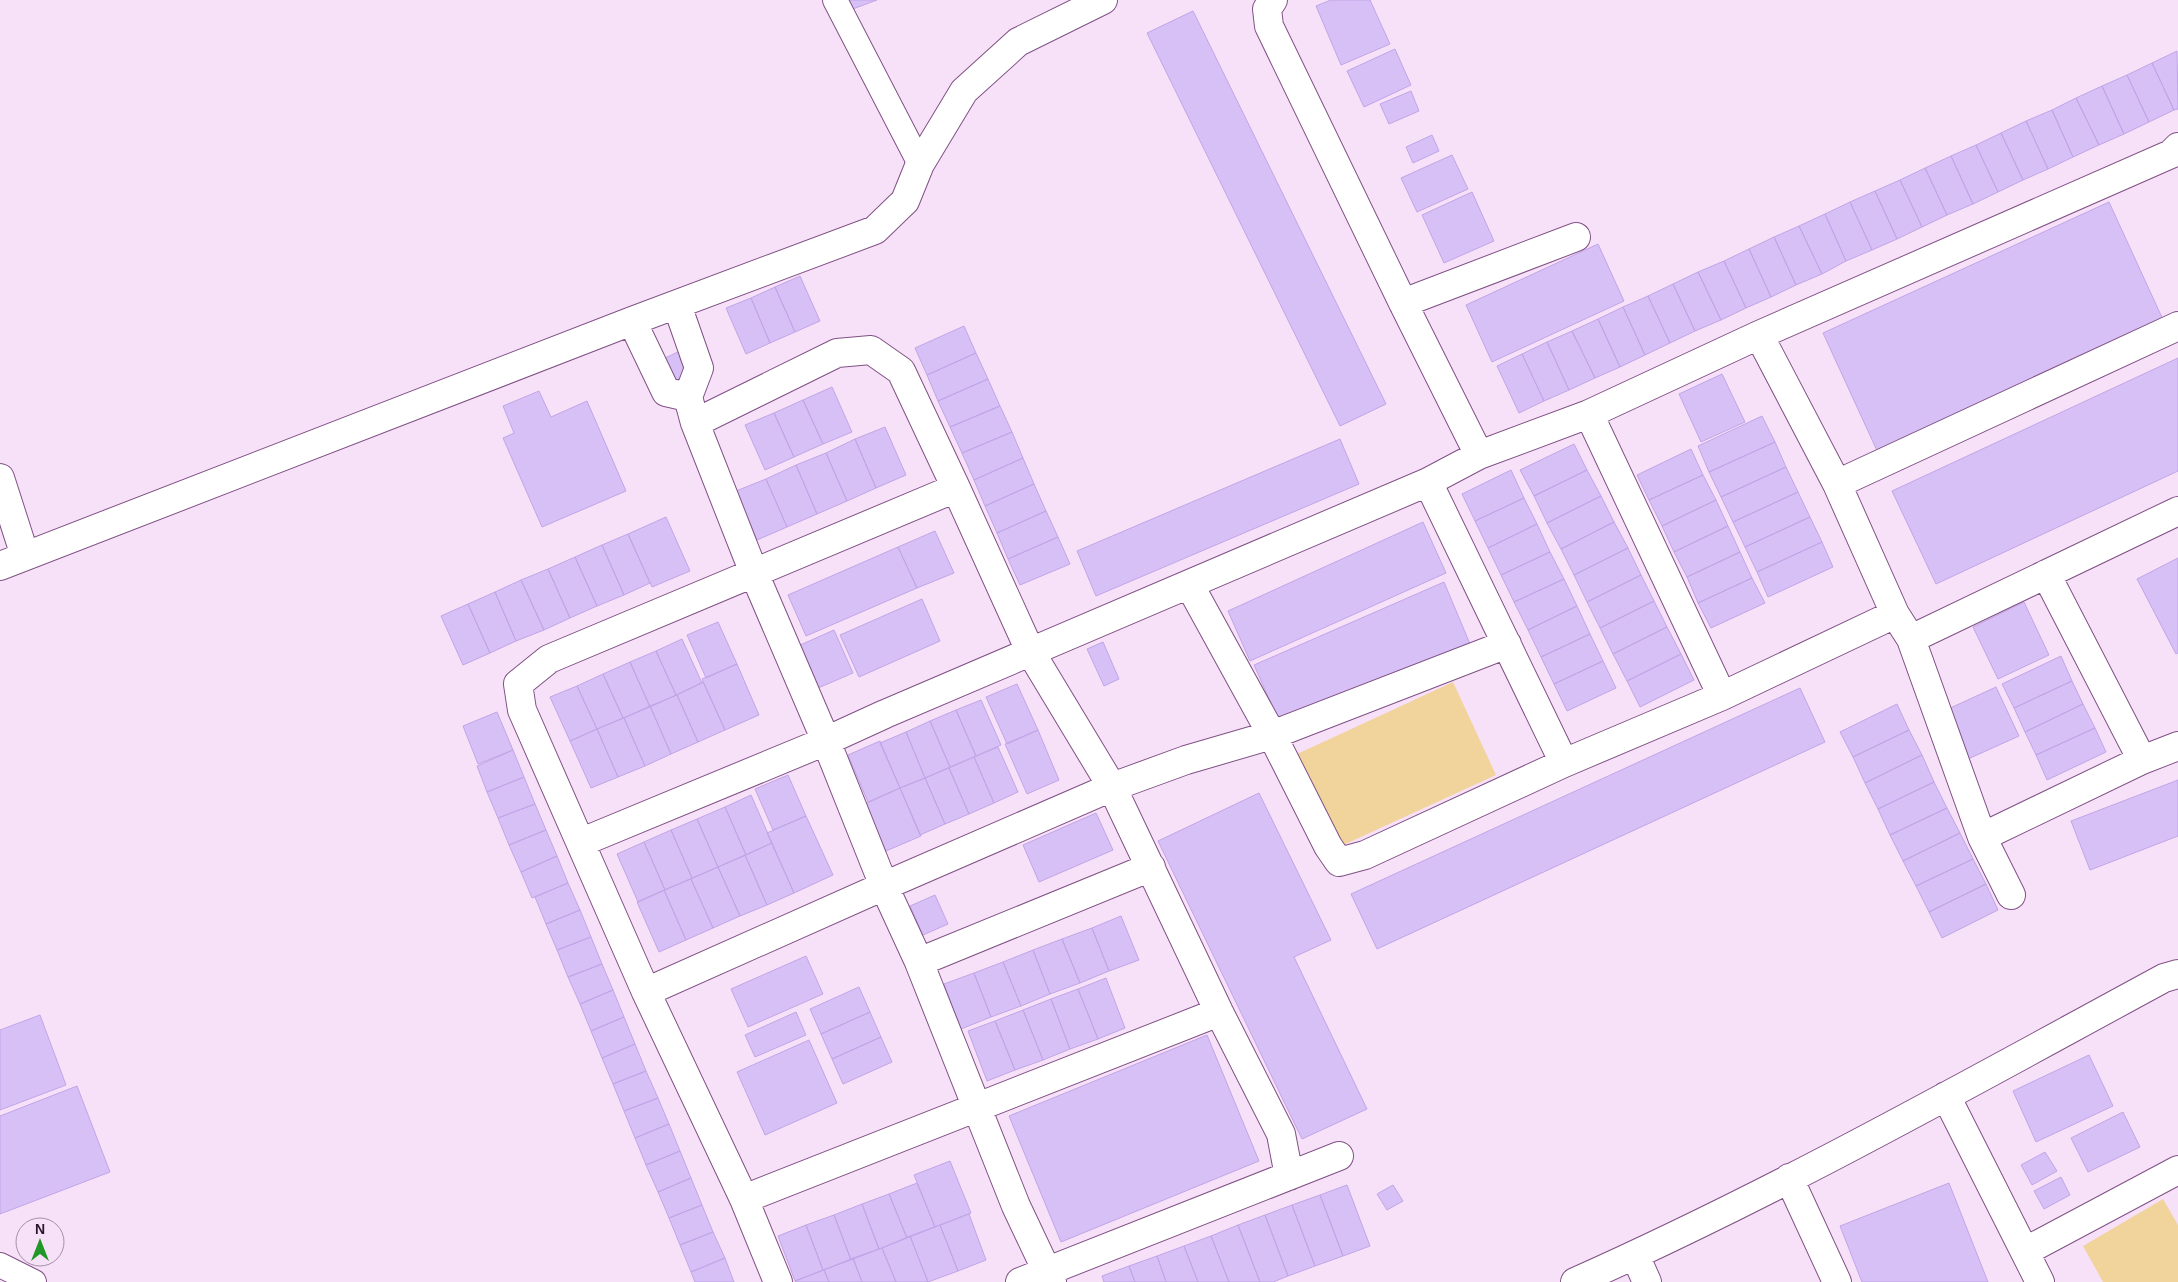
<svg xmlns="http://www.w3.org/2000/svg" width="2178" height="1282" viewBox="0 0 2178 1282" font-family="Helvetica,sans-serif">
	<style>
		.green { fill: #f1d49c }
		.building { fill: #d6c0f6; stroke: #c1a5e7 }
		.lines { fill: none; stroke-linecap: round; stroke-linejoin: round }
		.service-casing { stroke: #805185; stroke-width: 26 }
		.minor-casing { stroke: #805185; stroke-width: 30 }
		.service { stroke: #fff; stroke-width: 24 }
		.minor { stroke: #fff; stroke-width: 28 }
	</style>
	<rect width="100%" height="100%" fill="#f7e1f8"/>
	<!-- green -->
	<path class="green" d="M1453 682 1496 775 1339 847 1295 755Z
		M2163 1199 2178 1225V1282H2103L2083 1246Z"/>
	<!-- building -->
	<path class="building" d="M838 0H877L842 13Z
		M1331 0H1370L1390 44 1341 65 1316 6Z
		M1193 11 1386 404 1340 426 1147 33Z
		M1395 49 1411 85 1364 107 1347 71Z
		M2177 51 2178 109 2174 110 2152 63Z
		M2152 63 2174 110 2149 122 2127 75Z
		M2127 75 2149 122 2124 134 2102 86Z
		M2102 86 2124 134 2099 145 2076 98Z
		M1411 91 1419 111 1389 124 1380 104Z
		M2076 98 2099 145 2073 157 2052 110Z
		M2052 110 2073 157 2048 169 2026 121Z
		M2026 121 2048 169 2023 180 2001 133Z
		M2001 133 2023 180 1998 192 1976 145Z
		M1432 135 1439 151 1413 163 1406 147Z
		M1976 145 1998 192 1973 204 1951 156Z
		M1452 155 1468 189 1417 212 1401 178Z
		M1951 156 1973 204 1947 215 1925 168Z
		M1925 168 1947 215 1922 227 1900 180Z
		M1900 180 1922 227 1897 239 1875 191Z
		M1875 191 1897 239 1872 250 1850 202Z
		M1472 192 1494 241 1444 263 1422 215Z
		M1850 202 1872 250 1846 261 1825 214Z
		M2109 202 2165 324 1879 455 1823 333Z
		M1825 214 1846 261 1822 274 1799 226Z
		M1799 226 1822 274 1796 285 1774 237Z
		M1774 237 1796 285 1771 297 1749 249Z
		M1598 244 1624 301 1492 362 1466 305Z
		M1749 249 1771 297 1746 308 1724 261Z
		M1724 261 1746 308 1721 320 1698 272Z
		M1698 272 1721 320 1695 331 1673 284Z
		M800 276 820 321 795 332 775 287Z
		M1673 284 1695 331 1670 343 1648 296Z
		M775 287 795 332 770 343 751 298Z
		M1648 296 1670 343 1645 355 1623 307Z
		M751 298 770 343 746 354 726 308Z
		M1623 307 1645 355 1620 367 1598 319Z
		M1598 319 1620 367 1595 378 1572 331Z
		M964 326 976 353 927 375 915 348Z
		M1572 331 1595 378 1569 390 1547 342Z
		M1547 342 1569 390 1544 401 1522 354Z
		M682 350 693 373 672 383 661 360Z
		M976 353 988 379 938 401 927 375Z
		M1522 354 1544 401 1519 413 1497 366Z
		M2178 358V471L1936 584 1892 491Z
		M1722 374 1745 422 1701 442 1679 394Z
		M988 379 1000 406 950 427 938 401Z
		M832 387 852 432 823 444 803 400Z
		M539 391 551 417 587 401 626 491 542 527 503 438 514 433 503 406Z
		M803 400 823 444 794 457 774 413Z
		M1000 406 1012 432 962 453 950 427Z
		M774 413 794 457 765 470 745 425Z
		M1762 416 1775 442 1709 472 1698 446Z
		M885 427 906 475 876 488 855 439Z
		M1012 432 1023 458 974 480 962 453Z
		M855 439 876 488 847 501 826 453Z
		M1340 439 1359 484 1096 596 1077 551Z
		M1775 442 1786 467 1721 497 1709 472Z
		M1574 444 1587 470 1534 496 1520 470Z
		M1691 449 1703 475 1649 500 1637 475Z
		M826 453 847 501 817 514 796 465Z
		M1023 458 1034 484 985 506 974 480Z
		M796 465 817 514 787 527 766 479Z
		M1786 467 1798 492 1733 522 1721 497Z
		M1511 470 1524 498 1475 521 1462 494Z
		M1587 470 1601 496 1547 523 1534 496Z
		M1703 475 1716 500 1662 526 1649 500Z
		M766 479 787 527 757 540 736 491Z
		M1034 484 1046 511 997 533 985 506Z
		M1798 492 1810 517 1745 547 1733 522Z
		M1601 496 1614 522 1561 549 1547 523Z
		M1524 498 1537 524 1488 548 1475 521Z
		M1716 500 1728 526 1674 552 1662 526Z
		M1046 511 1058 537 1008 559 997 533Z
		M666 517 690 571 652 587 628 534Z
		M1810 517 1822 542 1757 572 1745 547Z
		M1423 522 1446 573 1250 661 1228 611Z
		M1614 522 1628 548 1574 575 1561 549Z
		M1537 524 1550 552 1501 575 1488 548Z
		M1728 526 1740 552 1687 577 1674 552Z
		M935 531 954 573 917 588 898 547Z
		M628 534 650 583 624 595 602 545Z
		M1058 537 1070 564 1020 585 1008 559Z
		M1822 542 1833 567 1768 597 1757 572Z
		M602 545 624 595 597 606 575 557Z
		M898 547 917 588 806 636 788 595Z
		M1628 548 1641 575 1587 602 1574 575Z
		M1550 552 1564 579 1514 602 1501 575Z
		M1740 552 1752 578 1698 603 1687 577Z
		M575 557 597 606 570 618 548 569Z
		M2178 558V653L2176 654 2137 579Z
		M548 569 570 618 544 630 521 580Z
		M1641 575 1654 601 1600 628 1587 602Z
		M1752 578 1765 603 1711 628 1698 603Z
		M1564 579 1577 606 1528 630 1514 602Z
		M521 580 544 630 516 641 495 592Z
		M1444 582 1470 644 1281 726 1254 665Z
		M495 592 516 641 490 653 468 604Z
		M922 599 940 641 859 677 840 635Z
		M1654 601 1667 627 1613 654 1600 628Z
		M2024 602 2049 655 1998 679 1973 627Z
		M468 604 490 653 463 665 441 616Z
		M1577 606 1590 634 1541 657 1528 630Z
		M718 622 737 664 706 678 687 635Z
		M1667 627 1681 654 1627 681 1613 654Z
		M834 630 853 673 818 688 798 646Z
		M1590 634 1603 661 1554 684 1541 657Z
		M682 639 702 683 676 695 656 651Z
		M1103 642 1119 679 1104 686 1087 649Z
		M656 651 676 695 650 707 630 662Z
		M1681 654 1694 680 1640 707 1627 681Z
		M2061 656 2072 681 2014 708 2002 684Z
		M1603 661 1616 688 1567 711 1554 684Z
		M630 662 650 707 623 718 603 674Z
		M737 664 759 715 725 730 702 679Z
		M603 674 623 718 597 729 577 686Z
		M2072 681 2083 704 2025 732 2014 708Z
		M703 682 725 730 698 742 677 695Z
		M1017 684 1038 730 1007 744 986 697Z
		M577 686 597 729 570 741 550 697Z
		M1996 687 2019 736 1968 759 1946 710Z
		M1800 688 1825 742 1377 949 1351 894Z
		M677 695 698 742 671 754 650 706Z
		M981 700 1001 745 976 756 956 710Z
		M1897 704 1909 730 1853 757 1840 732Z
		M2083 704 2095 728 2036 755 2025 732Z
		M650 706 671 754 645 766 624 718Z
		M956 710 976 756 950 767 930 721Z
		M497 712 513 750 478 764 463 726Z
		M624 718 645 766 618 777 597 729Z
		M930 721 950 767 925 778 906 732Z
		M2095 728 2106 752 2047 780 2036 755Z
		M597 729 618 777 591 788 570 741Z
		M1038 730 1059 780 1027 794 1005 744Z
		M1909 730 1922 755 1865 783 1853 757Z
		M906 732 925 778 900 788 880 743Z
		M880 741 900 788 868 802 848 755Z
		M998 747 1018 792 994 803 974 757Z
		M513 750 524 777 487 792 477 766Z
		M1922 755 1934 782 1878 809 1865 783Z
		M974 757 994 803 969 814 949 768Z
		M949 768 969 814 945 824 925 778Z
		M788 775 806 816 773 830 755 789Z
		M524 777 535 804 498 818 487 792Z
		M925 778 945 824 920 835 900 788Z
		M2178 780V836L2090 870 2071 821Z
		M1934 782 1947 808 1890 835 1878 809Z
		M900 788 921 836 886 851 865 804Z
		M1259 793 1331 940 1294 957 1367 1109 1302 1139 1158 841Z
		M751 795 772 843 746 855 725 807Z
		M535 804 546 830 509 845 498 818Z
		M725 807 746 855 718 867 697 819Z
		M1947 808 1960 833 1903 861 1890 835Z
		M1096 813 1113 850 1039 882 1023 845Z
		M806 816 833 875 794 893 767 833Z
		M697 819 718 867 692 878 671 830Z
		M546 830 557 856 521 872 509 845Z
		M671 830 692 878 665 890 644 842Z
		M1960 833 1973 859 1916 886 1903 861Z
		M644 842 665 890 638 902 617 854Z
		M772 843 794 893 767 905 745 855Z
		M745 855 767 905 740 916 718 867Z
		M557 856 568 883 532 898 521 872Z
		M1973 859 1986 884 1929 912 1916 886Z
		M718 867 740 916 713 928 691 879Z
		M691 879 713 928 686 940 664 890Z
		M568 883 580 910 546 924 535 897Z
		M1986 884 1998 910 1942 938 1929 912Z
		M664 890 686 940 659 952 637 902Z
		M935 895 948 924 923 935 910 906Z
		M580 910 591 937 557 950 546 924Z
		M1121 916 1139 960 1109 971 1092 928Z
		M1092 928 1109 971 1080 983 1062 939Z
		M591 937 602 964 568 977 557 950Z
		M1062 939 1080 983 1050 994 1033 950Z
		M1033 950 1050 994 1021 1006 1003 962Z
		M806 956 823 994 748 1027 731 989Z
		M1003 962 1021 1006 991 1017 974 973Z
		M602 964 613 990 580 1004 568 977Z
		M974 973 991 1017 961 1029 944 984Z
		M1106 978 1125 1028 1098 1039 1078 989Z
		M859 987 870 1012 821 1034 810 1009Z
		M1078 989 1098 1039 1070 1049 1051 999Z
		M613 990 624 1017 591 1031 580 1004Z
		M1051 999 1070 1049 1043 1060 1023 1010Z
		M1023 1010 1043 1060 1015 1070 995 1021Z
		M796 1012 806 1035 755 1057 745 1035Z
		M870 1012 881 1037 832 1059 821 1034Z
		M40 1015 66 1085 0 1110V1030Z
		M624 1017 635 1044 602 1058 591 1031Z
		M995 1021 1015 1070 987 1081 968 1031Z
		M1207 1035 1259 1161 1061 1242 1009 1116Z
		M881 1037 892 1062 843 1084 832 1059Z
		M809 1040 837 1103 765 1135 737 1072Z
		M635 1044 646 1071 613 1084 602 1058Z
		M2089 1055 2113 1106 2036 1142 2013 1091Z
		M646 1071 658 1098 624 1111 613 1084Z
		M77 1086 110 1172 0 1214V1116Z
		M658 1098 669 1124 635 1138 624 1111Z
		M2123 1112 2140 1147 2088 1172 2071 1138Z
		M669 1124 680 1151 646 1165 635 1138Z
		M680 1151 691 1178 658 1192 646 1165Z
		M2045 1152 2057 1171 2032 1185 2021 1165Z
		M950 1161 971 1213 935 1227 914 1175Z
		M2061 1177 2070 1195 2044 1209 2034 1191Z
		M691 1178 702 1205 669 1218 658 1192Z
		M917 1183 935 1227 907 1238 889 1194Z
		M1949 1183 1988 1282H1862L1840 1226Z
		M1347 1185 1370 1246 1343 1256 1320 1195Z
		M1393 1185 1403 1201 1387 1210 1377 1194Z
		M889 1194 907 1238 879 1249 862 1204Z
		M1320 1195 1343 1256 1315 1266 1292 1205Z
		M862 1204 879 1249 851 1260 834 1215Z
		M702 1205 713 1232 680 1245 669 1218Z
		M1292 1205 1315 1266 1288 1276 1265 1215Z
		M969 1214 986 1260 958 1271 940 1225Z
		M834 1215 851 1260 823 1270 806 1225Z
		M1265 1215 1288 1276 1273 1282H1260L1238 1225Z
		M806 1225 823 1270 795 1281 778 1236Z
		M940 1225 958 1271 928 1282 910 1236Z
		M1238 1225 1260 1282H1229L1211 1236Z
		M713 1232 725 1258 691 1272 680 1245Z
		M910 1236 928 1282H896L882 1248Z
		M1211 1236 1229 1282H1198L1184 1246Z
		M1184 1246 1198 1282H1166L1157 1256Z
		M882 1248 896 1282H862L853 1258Z
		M1157 1256 1166 1282H1135L1129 1266Z
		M725 1258 734 1282H695L691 1272Z
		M853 1258 862 1282H829L824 1270Z
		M1129 1266 1135 1282H1104L1102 1276Z
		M824 1270 829 1282H796L795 1281Z"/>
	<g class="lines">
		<defs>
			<path id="service" d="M835 0 920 164
				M0 1265 34 1282"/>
			<path id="minor" d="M1273 0 1267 9 1269 26 1403 303 1479 455
				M1403 303 1576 237
				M677 305 699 368 688 397 695 423 754 573 826 741 884 886 919 962 1016 1206 1052 1282
				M632 321 666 392 688 397
				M1759 335 1837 484 1895 614 1911 639 1982 837 2011 895
				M695 423 837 353 871 350 901 371 956 488 1030 651 1112 787 1219 1012 1281 1134 1289 1176
				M0 478 25 556
				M1428 482 1564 763
				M1837 484 2178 326
				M0 566 632 321 875 230 905 201 920 164 964 91 1018 42 1103 0
				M2046 574 2142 760
				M1189 584 1272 735 1328 846 1339 862 1365 855 1564 763 1722 696 1589 414
				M1911 639 2178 511
				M1722 696 1895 614
				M1982 837 2142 760 2178 746
				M582 842 826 741 885 714 1428 482 1479 455 1589 414 1759 335 2171 154 2178 147
				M919 962 1151 867
				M646 992 884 886 1112 787 1186 760 1272 735 1507 644
				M1946 1096 2040 1282
				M1789 1178 1837 1282
				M744 1199 1219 1012
				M2026 1251 2178 1170
				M1635 1255 1647 1282
				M778 1282 744 1199 646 992 522 710 518 684 549 659 956 488
				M1020 1282 1339 1156
				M1575 1282C1777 1192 1970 1083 2164 978L2178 974"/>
		</defs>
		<!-- service casing -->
		<use href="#service" class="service-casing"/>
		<!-- minor casing -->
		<use href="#minor" class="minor-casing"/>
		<!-- service -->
		<use href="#service" class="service"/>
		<!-- minor -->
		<use href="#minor" class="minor"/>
	</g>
	<!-- north arrow -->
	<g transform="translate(40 1242)"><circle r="24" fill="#f7e1f8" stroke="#a590a6"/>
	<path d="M0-4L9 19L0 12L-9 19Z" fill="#219727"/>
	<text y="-8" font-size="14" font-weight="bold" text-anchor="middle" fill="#2a162c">N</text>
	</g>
</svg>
